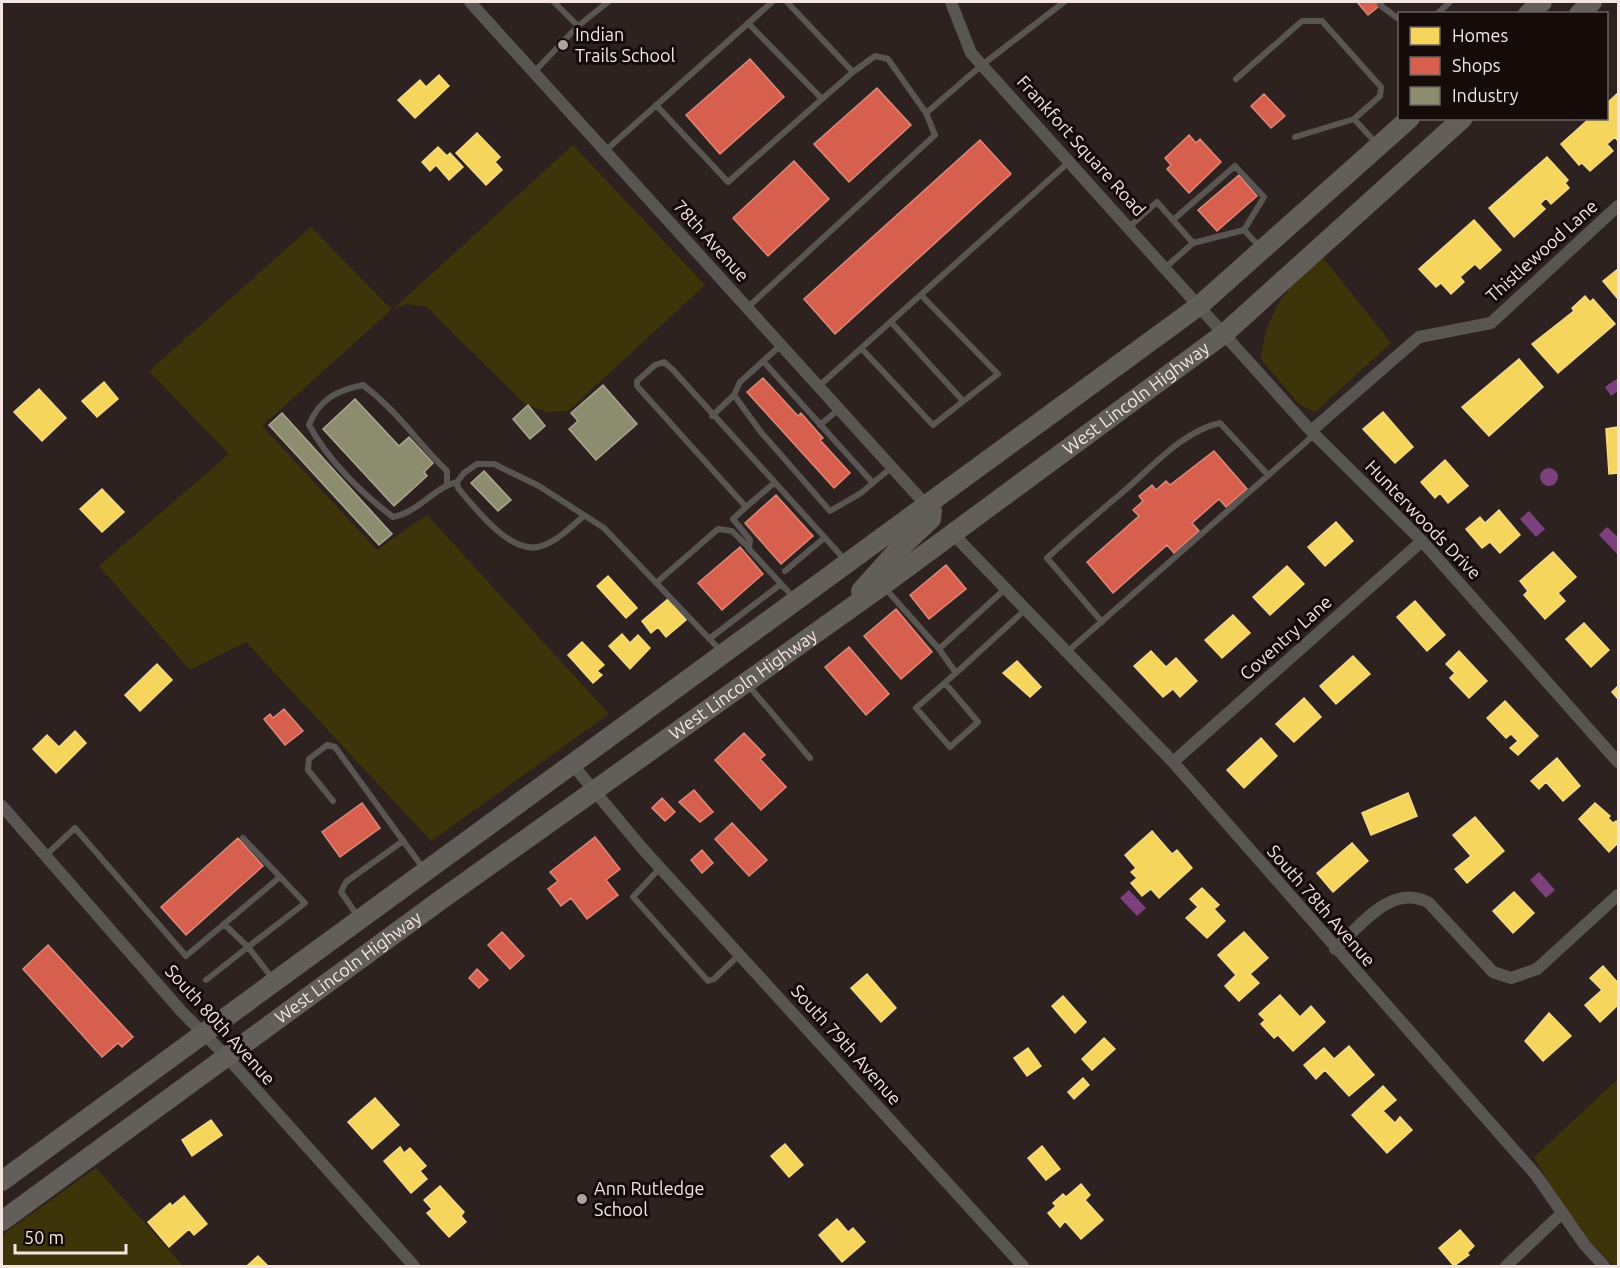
<svg xmlns="http://www.w3.org/2000/svg" width="1620" height="1268" viewBox="0 0 1620 1268" font-family="Ubuntu,sans-serif">
	<style>
		.green { fill: #3e340a }
		.water { fill: #7c417d }
		.homes { fill: #f6d55c; stroke: #f5da84; stroke-width: 1.5 }
		.shops { fill: #d6604d; stroke: #df8879; stroke-width: 1.5 }
		.industry { fill: #8c8c6e; stroke: #aba790; stroke-width: 1.5 }
		.lines { fill: none; stroke-linecap: round; stroke-linejoin: round }
		.service { stroke: #595552; stroke-width: 6 }
		.minor { stroke: #595552; stroke-width: 12 }
		.primary { stroke: #625e5a; stroke-width: 20 }
		.poi-dot { fill: #afa19d; stroke: #150b09; stroke-width: 2 }
		.labels { text-anchor: middle; stroke-width: 6; stroke-linejoin: round; paint-order: stroke }
		.poi-label { font-size: 18px; fill: #f4e5e1; stroke: #150b09; text-anchor: start }
		.street-label { font-size: 18px; fill: #f4e5e1; stroke: #150b09 }
	</style>
	<rect width="100%" height="100%" fill="#2e2220"/>
	<!-- green -->
	<path class="green" d="M573 145 705 285 568 411 547 412 525 404 427 307 407 304 391 310 262 426 377 550 427 515 609 714 431 841 246 642 190 670 99 566 229 454 149 371 311 227 392 310Z
		M1320 254 1391 343 1315 412 1299 404 1261 359C1266 311 1288 287 1320 254Z
		M1618 1079V1266H1613L1572 1221 1534 1157Z
		M96 1168 183 1266H2V1235Z"/>
	<!-- water -->
	<path class="water" d="M1618 378V391L1611 396 1605 387Z
		M1540 477a9 9 0 1 1 18 0a9 9 0 1 1-18 0Z
		M1529 511 1545 529 1536 537 1520 519Z
		M1607 527 1618 537 1617 554 1599 535Z
		M1539 872 1555 890 1546 898 1530 880Z
		M1129 890 1146 908 1137 916 1120 898Z"/>
	<!-- homes -->
	<path class="homes" d="M439 75 449 86 415 118 398 100 420 80 426 87Z
		M1618 93V141L1615 137 1607 144 1613 151 1590 171 1582 163 1579 165 1561 144 1590 118H1606V104Z
		M477 133 500 157 495 162 502 170 486 185 456 153Z
		M438 147 447 156 450 153 463 167 449 180 436 165 430 171 422 162Z
		M1547 157 1568 180 1565 183 1569 188 1551 204 1546 198 1540 204 1545 209 1514 237 1489 208Z
		M1474 220 1501 250 1480 269 1475 264 1460 277 1464 282 1451 294 1441 283 1436 287 1419 269Z
		M1618 269V299L1603 281Z
		M1585 296 1590 302 1593 299 1615 324 1558 373 1532 344 1574 311 1572 308Z
		M1519 359 1543 387 1489 436 1462 407Z
		M104 382 118 399 97 417 82 401Z
		M39 389 66 418 42 441 14 412Z
		M1383 412 1413 447 1395 463 1363 429Z
		M1618 427V473L1609 474 1606 429Z
		M1445 460 1468 486 1448 503 1440 493 1435 498 1421 482Z
		M102 489 124 512 102 532 80 509Z
		M1499 510 1520 535 1500 553 1490 542 1482 548 1466 529 1480 517 1485 523Z
		M1336 522 1353 541 1325 566 1308 547Z
		M1553 552 1576 577 1558 593 1565 601 1545 619 1524 595 1528 591 1520 581Z
		M1287 566 1304 584 1270 615 1253 597Z
		M608 576 637 608 626 618 597 586Z
		M668 599 686 620 666 637 658 627 651 633 642 621Z
		M1415 601 1445 635 1427 651 1397 617Z
		M1233 615 1250 633 1222 658 1205 640Z
		M1584 623 1609 650 1591 667 1566 639Z
		M622 634 630 643 638 635 650 648 630 669 609 646Z
		M582 642 604 665 597 671 602 675 593 683 568 655Z
		M1151 651 1166 667 1176 658 1197 681 1180 697 1173 689 1163 697 1134 666Z
		M1459 651 1487 681 1469 698 1450 678 1455 673 1446 664Z
		M1353 656 1370 674 1336 704 1320 686Z
		M1017 661 1041 687 1030 697 1003 673Z
		M157 664 172 680 140 711 125 695Z
		M1618 686V699L1612 692Z
		M1304 698 1321 717 1294 742 1276 724Z
		M1505 701 1538 736 1518 755 1510 748 1518 741 1511 734 1506 738 1487 718Z
		M75 731 86 743 56 773 33 749 47 735 59 747Z
		M1261 738 1277 756 1244 788 1227 770Z
		M1557 758 1580 786 1563 801 1546 782 1539 789 1531 781Z
		M1408 793 1417 816 1371 835 1362 813Z
		M1595 803 1610 816 1608 818 1613 823 1616 821 1618 824V843L1609 852 1579 819Z
		M1475 817 1504 851 1467 883 1455 869 1471 856 1453 835Z
		M1152 831 1172 854 1177 850 1192 868 1159 898 1151 889 1142 896 1131 883 1137 878 1131 872 1136 868 1125 855Z
		M1352 843 1368 861 1333 892 1317 873Z
		M1202 888 1219 905 1214 909 1225 921 1207 938 1186 918 1198 907 1190 899Z
		M1514 892 1534 913 1513 933 1493 911Z
		M1244 932 1268 958 1250 974 1259 983 1239 1001 1225 986 1236 975 1218 955Z
		M1603 966 1618 983V1005L1600 1022 1585 1005 1602 990 1590 978Z
		M867 974 896 1008 881 1022 851 988Z
		M1280 995 1300 1017 1311 1006 1325 1022 1293 1051 1278 1035 1274 1038 1261 1024 1265 1020 1259 1014Z
		M1063 996 1086 1022 1075 1033 1052 1006Z
		M1549 1013 1571 1036 1543 1061 1525 1041Z
		M1104 1038 1115 1049 1092 1070 1082 1059Z
		M1349 1046 1374 1075 1349 1096 1325 1070 1316 1079 1304 1065 1324 1048 1334 1059Z
		M1028 1048 1041 1066 1027 1076 1014 1058Z
		M1083 1078 1089 1085 1074 1099 1068 1092Z
		M1383 1086 1396 1100 1383 1111 1395 1123 1400 1117 1412 1130 1387 1153 1352 1115Z
		M375 1098 399 1125 372 1149 348 1122Z
		M211 1120 222 1135 192 1156 182 1140Z
		M785 1144 803 1165 789 1177 771 1156Z
		M1042 1146 1060 1169 1046 1180 1028 1158Z
		M400 1147 404 1153 410 1148 426 1166 420 1171 427 1179 411 1193 384 1161Z
		M1081 1184 1090 1195 1085 1200 1103 1220 1081 1239 1065 1221 1060 1227 1048 1213 1056 1206 1053 1203 1063 1194 1066 1197Z
		M440 1186 464 1212 461 1216 466 1222 449 1237 427 1213 432 1209 424 1200Z
		M184 1196 207 1224 194 1235 189 1229 169 1247 148 1222 170 1203 172 1206Z
		M837 1219 848 1232 853 1228 865 1242 842 1262 819 1235Z
		M1460 1230 1474 1246 1467 1253 1469 1255 1454 1266 1439 1248Z
		M258 1256 268 1266H247Z"/>
	<!-- shops -->
	<path class="shops" d="M1357 2H1384L1368 15Z
		M750 59 784 97 720 154 686 115Z
		M877 88 911 125 849 182 814 144Z
		M1264 94 1285 116 1271 128 1251 106Z
		M1189 135 1196 143 1200 139 1221 162 1189 193 1167 169 1171 165 1165 158Z
		M980 140 1011 174 835 334 804 299Z
		M794 161 829 199 768 256 733 218Z
		M1239 175 1257 196 1217 231 1198 210Z
		M763 378 798 416 801 413 823 438 820 440 850 473 834 488 747 392Z
		M1214 451 1247 489 1226 507 1219 499 1192 523 1199 531 1174 553 1167 545 1113 593 1087 562 1139 516 1133 510 1143 501 1139 496 1152 485 1156 490 1166 481 1170 485Z
		M776 495 813 536 781 564 745 523Z
		M740 547 763 574 722 610 698 583Z
		M946 565 966 589 929 619 910 595Z
		M896 609 932 652 901 679 864 636Z
		M849 647 889 694 866 715 825 667Z
		M284 709 303 731 285 745 264 719 270 714 273 718Z
		M744 733 765 755 760 759 786 787 761 810 715 760Z
		M694 790 713 812 700 822 679 802Z
		M662 798 675 812 665 821 652 808Z
		M362 803 380 828 340 857 322 832Z
		M732 823 767 860 749 876 715 839Z
		M595 837 620 869 606 880 618 895 587 919 571 898 561 906 548 889 558 881 550 872Z
		M238 838 263 866 186 935 161 907Z
		M702 850 713 863 702 873 691 860Z
		M502 932 524 956 510 969 488 945Z
		M48 945 133 1037 122 1047 118 1043 102 1057 23 969Z
		M477 969 488 980 479 988 469 978Z"/>
	<!-- industry -->
	<path class="industry" d="M603 385 637 424 596 460 569 429 578 421 571 413Z
		M355 399 399 446 409 437 433 463 424 472 427 476 394 506 323 429Z
		M528 405 545 426 530 439 513 419Z
		M282 413 392 534 379 545 269 425Z
		M484 471 511 500 498 511 471 483Z"/>
	<g class="lines">
		<!-- service -->
		<path class="service" d="M554 2 578 26
			M787 2 853 72 875 56 888 59 926 113 982 65 1064 2
			M1380 5 1400 20
			M1437 14 1450 2
			M534 72 578 26 608 2
			M1236 79 1302 21H1322L1381 87 1380 96 1354 119
			M822 99 853 72
			M656 105 728 182 822 99 748 23
			M1295 137 1354 119 1377 144
			M605 151 772 2
			M1173 220 1235 166 1264 197 1244 230
			M1129 227 1157 202 1193 243 1166 267
			M1193 243 1244 230 1261 248
			M747 308 935 135 926 113
			M891 322 963 401
			M781 345 740 382 734 395 760 431 830 511 861 493 892 467
			M861 348 933 425 998 374 921 295
			M763 361 873 483
			M819 386 1070 161
			M712 416 734 395
			M820 425 839 409
			M447 484V471C416 441 399 412 363 385 338 390 319 399 309 425 328 460 361 493 393 517 419 512 433 488 457 482
			M746 507 774 483
			M584 516C570 527 556 543 538 547 509 553 475 508 458 488L457 482 464 473 477 464H494L539 486 604 528 721 651
			M785 571 824 538
			M656 583 718 529 732 531 749 548
			M885 588 939 649 1005 589
			M795 599 749 549 750 540 733 519 746 507 637 386V381L655 365 664 362 673 370 846 561
			M1102 622 1047 558C1072 535 1098 513 1124 491 1152 467 1183 431 1220 423L1268 475
			M709 639 781 584
			M939 649 956 673 916 708 950 747 978 722 945 683
			M1067 652 1314 435
			M956 673 1026 609
			M748 685 810 758
			M333 801 308 770 309 759 327 745 335 747 423 868
			M243 838 305 903 248 947 273 979
			M46 855 75 828 186 956 280 877
			M660 868 633 897 708 981 714 979 739 955
			M359 918 341 892 346 882 403 841
			M206 980 248 947 224 924"/>
		<!-- minor -->
		<path class="minor" d="M470 2 926 505
			M951 2 971 53 1311 431 1422 541 1618 762
			M1311 431 1419 337 1491 323 1618 206
			M952 533 1173 762 1536 1175 1584 1244 1604 1266
			M1173 762 1422 541
			M572 764 642 848 1023 1266
			M2 806 182 1012 226 1056 414 1266
			M1335 949C1360 926 1392 882 1429 903L1493 972 1511 978 1537 969 1618 895
			M1506 1266 1562 1213"/>
		<!-- primary -->
		<g class="primary">
			<path d="M1528 14 1542 2"/>
			<path d="M1579 14 1592 2"/>
			<path d="M861 591 896 552 931 519 932 511 926 505"/>
			<path d="M2 1181 1200 305 1410 118"/>
			<path id="s1" d="M2 1221 442 899 883 585 1225 333 1463 118"/>
		</g>
	</g>
	<!-- markers -->
	<g class="poi-dot">
		<circle cx="563" cy="45" r="6"/>
		<circle cx="582" cy="1199" r="6"/>
	</g>
	<g class="labels">
		<!-- poi labels -->
		<g class="poi-label">
			<text x="575" y="41">Indian<tspan x="575" dy="21">Trails School</tspan></text>
			<text x="594" y="1195">Ann Rutledge<tspan x="594" dy="21">School</tspan></text>
		</g>
		<!-- street labels -->
		<g class="street-label">
			<text transform="translate(1081 146) rotate(48)" y="6">Frankfort Square Road</text>
			<text transform="translate(711 241) rotate(48)" y="6">78th Avenue</text>
			<text transform="translate(1542 251) rotate(-42)" y="6">Thistlewood Lane</text>
			<text dy="6" stroke="none"><textPath href="#s1" startOffset="1401">West Lincoln Highway</textPath></text>
			<text transform="translate(1423 520) rotate(46)" y="6">Hunterwoods Drive</text>
			<text transform="translate(1286 638) rotate(-42)" y="6">Coventry Lane</text>
			<text dy="6" stroke="none"><textPath href="#s1" startOffset="915">West Lincoln Highway</textPath></text>
			<text transform="translate(1321 906) rotate(49)" y="6">South 78th Avenue</text>
			<text dy="6" stroke="none"><textPath href="#s1" startOffset="429">West Lincoln Highway</textPath></text>
			<text transform="translate(220 1025) rotate(48)" y="6">South 80th Avenue</text>
			<text transform="translate(846 1045) rotate(48)" y="6">South 79th Avenue</text>
		</g>
	</g>
	<!-- border -->
	<rect width="1620" height="1268" fill="none" stroke="#f4e5e1" stroke-width="6"/>
	<!-- legend -->
	<rect x="1398" y="12" width="210" height="108" fill="#150b09" stroke="#6e625f" stroke-width="1.5"/>
	<rect x="1410" y="27" width="30" height="18" fill="#f6d55c" stroke="#6e625f" stroke-width="1.5"/>
	<text x="1452" y="42" font-size="18" fill="#f4e5e1">Homes</text>
	<rect x="1410" y="57" width="30" height="18" fill="#d6604d" stroke="#6e625f" stroke-width="1.5"/>
	<text x="1452" y="72" font-size="18" fill="#f4e5e1">Shops</text>
	<rect x="1410" y="87" width="30" height="18" fill="#8c8c6e" stroke="#6e625f" stroke-width="1.5"/>
	<text x="1452" y="102" font-size="18" fill="#f4e5e1">Industry</text>
	<!-- scale -->
	<path d="M15 1244v9h111v-9" fill="none" stroke="#f4e5e1" stroke-width="3"/>
	<text x="24" y="1244" font-size="18" fill="#f4e5e1" stroke="#150b09" stroke-width="4.5" paint-order="stroke">50 m</text>
</svg>
